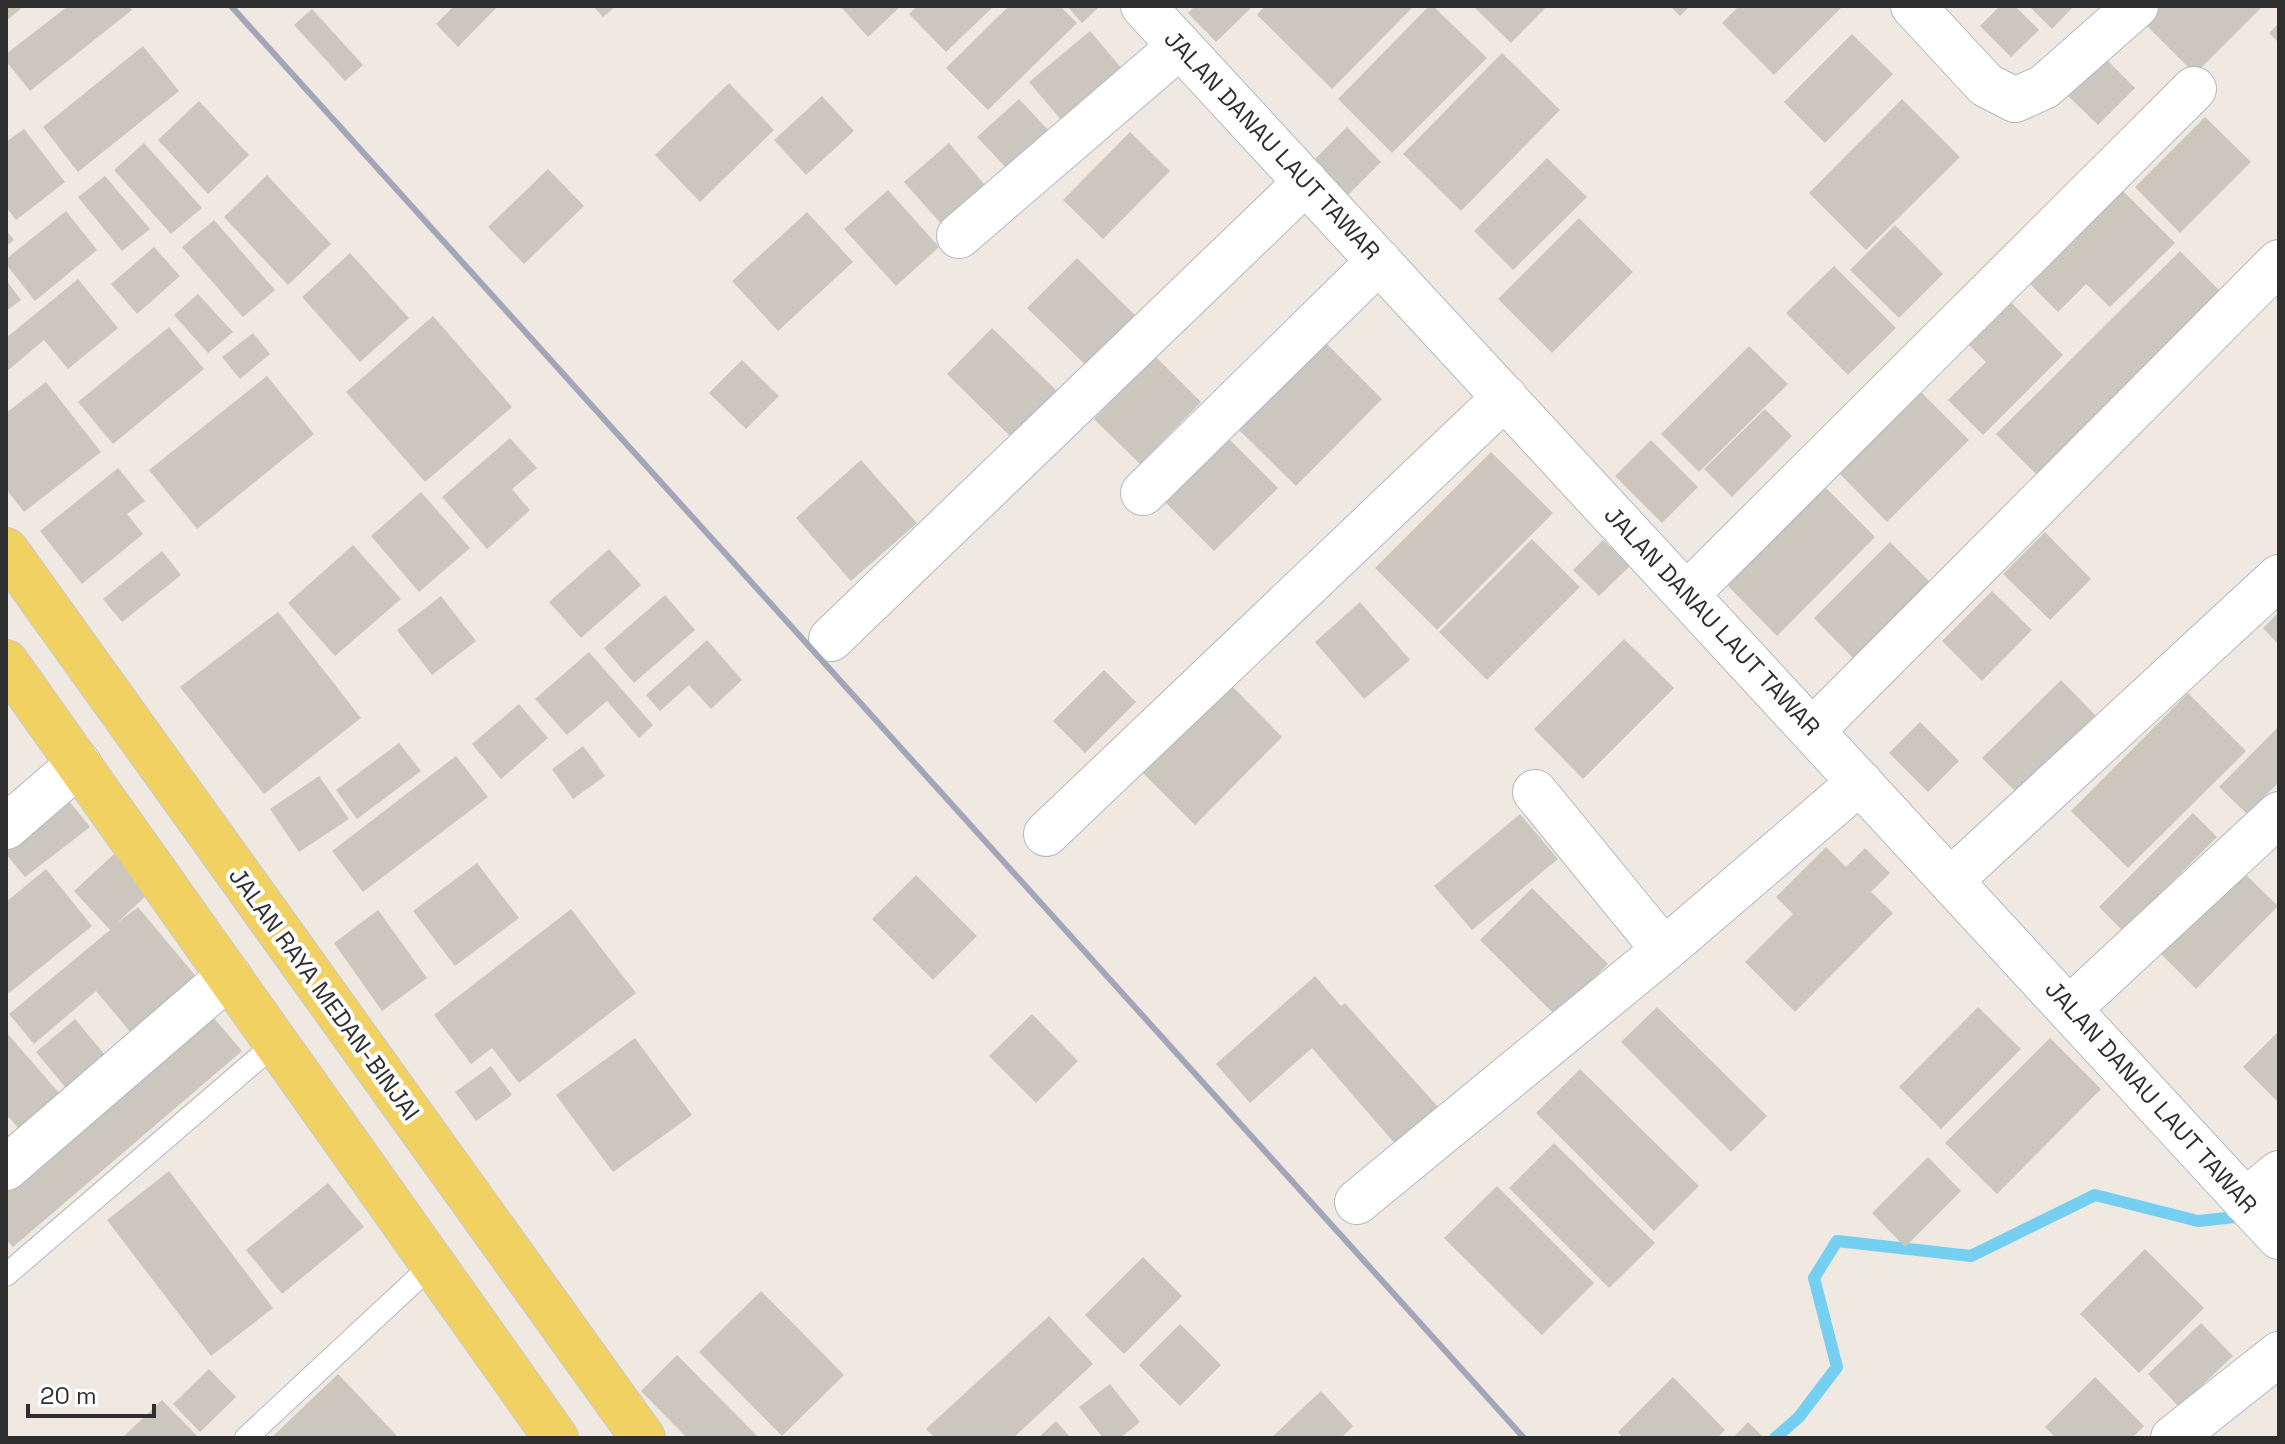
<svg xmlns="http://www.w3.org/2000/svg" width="2285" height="1444" viewBox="0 0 2285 1444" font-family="'Space Grotesk',sans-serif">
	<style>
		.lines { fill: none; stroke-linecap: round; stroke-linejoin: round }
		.stream { stroke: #75cff0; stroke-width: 12 }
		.building { fill: #cbc7bf }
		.lane-casing { stroke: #b4b7c1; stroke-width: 24 }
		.street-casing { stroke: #b4b7c1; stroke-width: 46 }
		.primary-casing { stroke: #c9c9c9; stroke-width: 46 }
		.lane { stroke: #fff; stroke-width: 22 }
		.street { stroke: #fff; stroke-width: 44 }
		.primary { stroke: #f2d163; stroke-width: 44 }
		.rail { stroke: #a3a6b8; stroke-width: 6 }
		.labels { text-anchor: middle; stroke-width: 8; stroke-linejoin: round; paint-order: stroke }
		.street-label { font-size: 24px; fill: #2e2e2e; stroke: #fff }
	</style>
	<rect width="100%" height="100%" fill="#efe9e1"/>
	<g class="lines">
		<!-- stream -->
		<path class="stream" d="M1775 1438 1799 1417 1837 1367 1814 1278 1837 1241 1971 1256 2095 1195 2198 1221 2245 1216"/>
	</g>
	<!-- building -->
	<path class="building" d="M6 6H24L6 21Z
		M68 6H129L132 10 30 91 6 61V54Z
		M454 6H498L458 47 436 24Z
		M593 6H616L603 17Z
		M840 6H901L868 37Z
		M917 6H994L946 52 909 14Z
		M1009 6H1060L1077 23 988 110 946 68Z
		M1067 6H1100L1082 23Z
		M1195 6H1253L1216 42 1188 13Z
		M1265 6H1414L1332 89 1257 15Z
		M1429 6H1433L1487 58 1392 153 1338 99Z
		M1473 6H1547L1511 43Z
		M1670 6H1690L1680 16Z
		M1739 6H1839L1841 8 1774 75 1722 23Z
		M2000 6H2015L2039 30 2011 57 1980 26Z
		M2029 6H2074L2052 29Z
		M2149 6H2263L2195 74 2138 17Z
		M312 9 363 65 345 81 294 25Z
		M2279 23V43L2269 33Z
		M1090 31 1123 70 1062 121 1029 82Z
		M1852 34 1893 74 1825 143 1784 102Z
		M143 46 179 91 78 172 43 127Z
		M2099 52 2135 88 2098 125 2062 90Z
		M1502 53 1560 110 1461 211 1403 154Z
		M729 83 774 130 700 202 655 155Z
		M822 96 854 131 806 175 774 140Z
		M1019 99 1053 135 1012 174 977 137Z
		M1902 99 1960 157 1866 250 1809 193Z
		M199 101 249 155 208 194 158 140Z
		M2205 117 2251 162 2180 233 2135 187Z
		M1347 127 1381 162 1341 202 1307 167Z
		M24 129 65 182 16 220 6 207V142Z
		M1130 132 1170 171 1103 239 1063 200Z
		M144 143 202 208 171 234 114 170Z
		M949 143 995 197 951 235 904 182Z
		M1547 158 1587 197 1513 270 1474 231Z
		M548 169 584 206 524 264 488 227Z
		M267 175 331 244 288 285 224 217Z
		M105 176 150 229 122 251 78 197Z
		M2119 187 2175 243 2110 307 2086 284 2058 312 2026 280Z
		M888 190 939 247 896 286 844 229Z
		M66 211 97 250 35 301 6 264V259Z
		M807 212 853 262 778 331 732 281Z
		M1579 218 1633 272 1552 353 1498 299Z
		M214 220 275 290 243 317 182 247Z
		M1895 225 1943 274 1899 318 1850 270Z
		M6 230 14 240 6 246Z
		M154 247 180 276 137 314 111 284Z
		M2180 251 2226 297 2042 480 1996 434Z
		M350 253 409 318 360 362 302 297Z
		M1077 258 1147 327 1098 377 1027 308Z
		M1834 266 1896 328 1848 375 1786 313Z
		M78 279 118 328 68 369 44 340 6 372V338Z
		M6 280 21 300 6 311Z
		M198 294 233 332 208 353 174 315Z
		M2004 295 2063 355 1983 435 1948 400 1986 362 1961 337Z
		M433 316 512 407 425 482 346 392Z
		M169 327 204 369 113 444 78 402Z
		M992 328 1062 396 1016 442 947 374Z
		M253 333 270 354 240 379 222 357Z
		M1323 340 1382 399 1296 486 1236 427Z
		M1749 346 1788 384 1699 472 1661 434Z
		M1155 356 1201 402 1140 464 1094 419Z
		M742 360 779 396 746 429 709 393Z
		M267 376 314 434 197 529 149 470Z
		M46 382 101 452 24 512 6 489V413Z
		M1920 391 1969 440 1887 522 1839 473Z
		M1765 409 1792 436 1732 497 1704 469Z
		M1221 431 1278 488 1214 551 1157 494Z
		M510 438 537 468 512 489 530 510 487 549 442 497Z
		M1651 440 1698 487 1662 523 1615 476Z
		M1491 452 1553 513 1437 630 1375 568Z
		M861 460 917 523 851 581 796 518Z
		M118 468 145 501 127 514 143 534 82 584 40 531Z
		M1822 484 1875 537 1777 636 1724 582Z
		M421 492 470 548 419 592 371 536Z
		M2045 532 2091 579 2050 620 2003 574Z
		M1532 539 1580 587 1487 680 1439 632Z
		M1603 540 1630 566 1599 596 1573 570Z
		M1890 542 1931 583 1855 660 1814 618Z
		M353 545 401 599 335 656 288 603Z
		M609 549 641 585 581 638 549 602Z
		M162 551 181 575 122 622 103 599Z
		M1992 591 2032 630 1982 681 1942 641Z
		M665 595 695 630 634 683 604 648Z
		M441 596 476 641 432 675 397 630Z
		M1360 602 1410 660 1364 699 1315 642Z
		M278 612 361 718 264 794 180 687Z
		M2279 612V645L2263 628Z
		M1624 639 1674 688 1583 779 1534 729Z
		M707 640 742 680 711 709 689 685 660 711 646 695Z
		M589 652 653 725 639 738 607 701 567 735 535 699Z
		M1104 670 1136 702 1085 753 1053 721Z
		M1224 678 1282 737 1195 825 1136 766Z
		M2061 680 2097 717 2019 795 1982 758Z
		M2188 693 2246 751 2128 868 2071 811Z
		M519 704 548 738 501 779 472 744Z
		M1920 722 1959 761 1928 792 1889 753Z
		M2279 726V782L2247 814 2219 787Z
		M399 743 421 771 357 819 336 790Z
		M583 746 605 776 573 799 552 769Z
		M456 756 488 797 363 892 332 851Z
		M319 776 349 819 299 852 270 809Z
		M69 801 90 827 25 877 6 854V851Z
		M2193 813 2217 837 2123 931 2099 907Z
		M1520 814 1558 859 1472 930 1434 886Z
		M1826 847 1846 867 1865 848 1890 873 1871 892 1893 913 1795 1012 1745 962 1793 914 1776 897Z
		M114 854 150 892 116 924 138 907 198 979 132 1034 96 991 34 1044 9 1014 110 930 74 891Z
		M477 863 519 918 455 966 413 911Z
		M46 869 92 926 9 993 6 990V902Z
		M2243 872 2278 906 2196 989 2161 954Z
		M916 875 977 936 933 980 872 919Z
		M1532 888 1608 964 1556 1016 1480 940Z
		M571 909 636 993 519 1083 492 1048 471 1064 434 1015Z
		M378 910 427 978 382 1011 334 943Z
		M1315 976 1341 1006 1345 1003 1439 1108 1397 1146 1312 1048 1250 1103 1216 1064Z
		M1657 1007 1767 1116 1731 1152 1621 1042Z
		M1978 1007 2021 1049 1941 1129 1899 1087Z
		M208 1011 242 1051 13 1247 6 1239V1184Z
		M1032 1014 1078 1061 1036 1103 989 1056Z
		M75 1019 105 1055 66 1088 36 1052Z
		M2279 1031V1103L2243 1067Z
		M6 1032 60 1094 20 1130 6 1114Z
		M635 1038 692 1115 613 1172 556 1095Z
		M2050 1038 2101 1089 1997 1194 1945 1143Z
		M491 1066 512 1095 476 1121 455 1092Z
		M1580 1069 1699 1186 1654 1231 1536 1113Z
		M1554 1143 1655 1243 1609 1288 1509 1188Z
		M1928 1157 1961 1191 1905 1247 1872 1213Z
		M169 1171 273 1308 211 1356 107 1220Z
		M328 1183 364 1227 282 1294 246 1250Z
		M1497 1186 1594 1283 1542 1335 1444 1238Z
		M2145 1249 2204 1308 2139 1373 2080 1314Z
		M1143 1257 1182 1296 1124 1354 1085 1315Z
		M761 1291 844 1375 782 1436 699 1352Z
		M1049 1316 1093 1364 1013 1438H935L926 1429Z
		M2201 1323 2233 1356 2179 1407 2148 1374Z
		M1180 1324 1221 1365 1180 1406 1139 1365Z
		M677 1355 759 1438H687L641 1391Z
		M209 1369 236 1397 200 1432 173 1404Z
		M338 1374 399 1438H271Z
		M1673 1377 1725 1430 1717 1438H1623L1618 1432Z
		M2095 1377 2144 1426 2132 1438H2056L2045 1427Z
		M1110 1384 1140 1422 1120 1438H1103L1079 1407Z
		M1321 1391 1353 1426 1341 1438H1271Z
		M162 1400 199 1438H122Z
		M1056 1421 1071 1438H1038Z
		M1748 1422 1764 1438H1733Z"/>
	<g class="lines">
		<defs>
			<path id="lane" d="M6 1275 276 1043
				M246 1438 433 1264"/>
			<path id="street" d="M1143 6 2279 1237
				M1913 6 1986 85 2015 100 2044 87 2136 6
				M959 236 1180 46
				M1143 493 1379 261
				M1687 594 2194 89
				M831 639 1306 182
				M1813 730 2279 262
				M1535 792 1664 950
				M6 827 79 764
				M1046 834 1505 397
				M1951 880 2279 577
				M2070 1008 2279 814
				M6 1168 229 976
				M2245 1201 2279 1173
				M1357 1202 1664 950 1860 782
				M2173 1438 2279 1354"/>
			<path id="primary" d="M6 550 643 1438
				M6 662 556 1438"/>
		</defs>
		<!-- lane casing -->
		<use href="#lane" class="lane-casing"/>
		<!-- street casing -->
		<use href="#street" class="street-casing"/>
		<!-- primary casing -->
		<use href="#primary" class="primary-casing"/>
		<!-- lane -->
		<use href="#lane" class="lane"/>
		<!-- street -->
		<use href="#street" class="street"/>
		<!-- primary -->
		<use href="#primary" class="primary"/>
		<!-- rail -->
		<path class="rail" d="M231 6 1524 1438"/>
	</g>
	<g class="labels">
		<!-- street labels -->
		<g class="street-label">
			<text transform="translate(1272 145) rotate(47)" y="8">JALAN DANAU LAUT TAWAR</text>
			<text transform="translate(1712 621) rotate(47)" y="8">JALAN DANAU LAUT TAWAR</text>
			<text transform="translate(324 994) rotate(54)" y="8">JALAN RAYA MEDAN-BINJAI</text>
			<text transform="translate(2151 1097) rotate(48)" y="8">JALAN DANAU LAUT TAWAR</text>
		</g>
	</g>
	<!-- border -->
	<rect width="2285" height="1444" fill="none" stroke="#2e2e2e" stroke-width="16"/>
	<!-- scale -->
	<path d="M28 1404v12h126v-12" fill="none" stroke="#2e2e2e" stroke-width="4"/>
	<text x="40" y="1404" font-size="24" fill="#2e2e2e" stroke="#ffffff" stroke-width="6" paint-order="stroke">20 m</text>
</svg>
